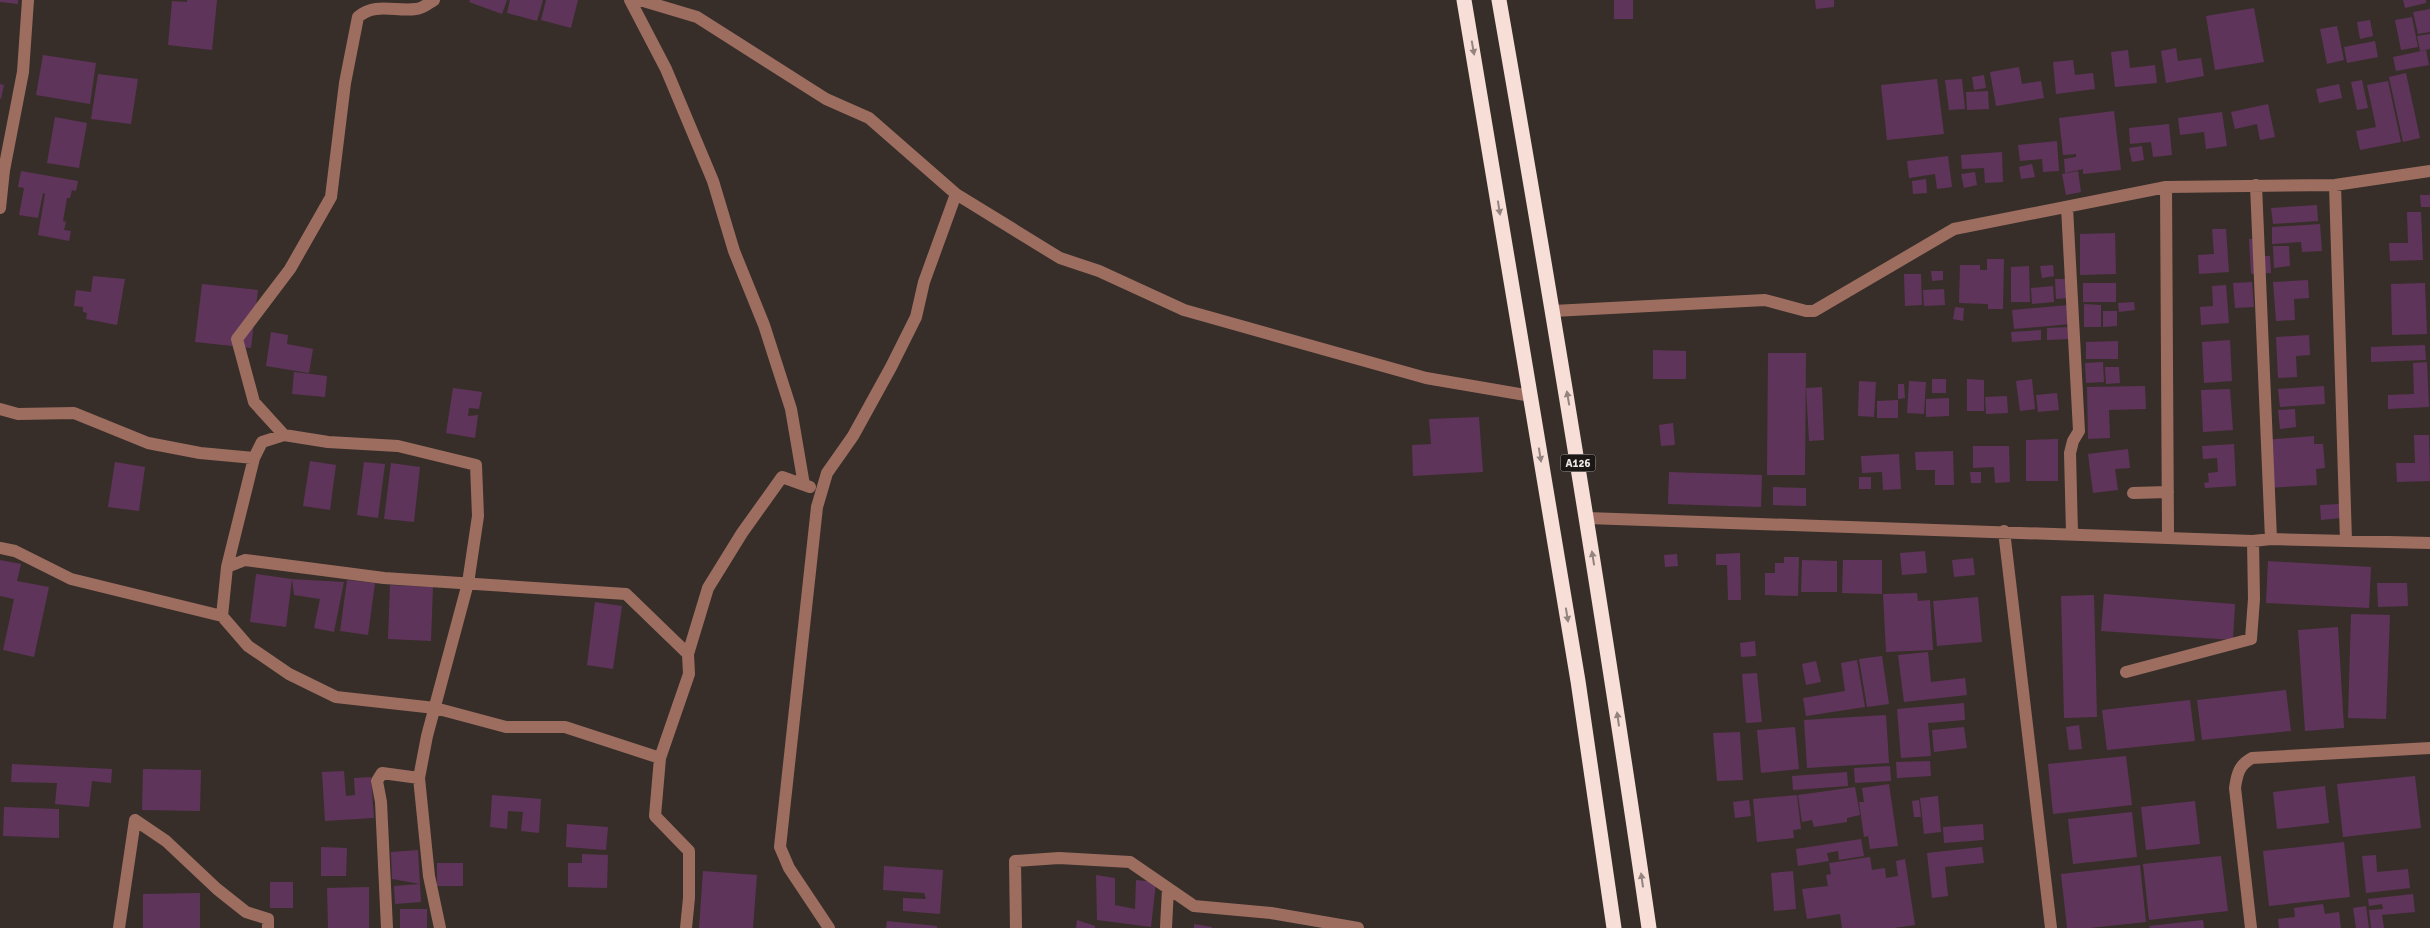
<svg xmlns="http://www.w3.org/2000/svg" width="2430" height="928" viewBox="0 0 2430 928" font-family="Signika,sans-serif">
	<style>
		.building { fill: #5f345a }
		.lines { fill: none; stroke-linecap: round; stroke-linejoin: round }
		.minor { stroke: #9d6e60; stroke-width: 12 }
		.highway { stroke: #f7ded7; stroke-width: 15 }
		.oneway { fill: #948480 }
		.labels { text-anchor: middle; stroke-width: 4; stroke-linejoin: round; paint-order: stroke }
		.shield { fill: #1b1715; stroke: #aea9a6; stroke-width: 1 }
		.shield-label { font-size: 11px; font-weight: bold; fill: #ede7e4 }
	</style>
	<rect width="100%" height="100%" fill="#372e29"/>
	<!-- building -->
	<path class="building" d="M0 0H18V4L0 2Z
		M187 0H217L212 50 168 45 172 1 187 2Z
		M470 0H507L502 14 469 2Z
		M510 0H543L537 21 507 13Z
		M546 0H578L571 28 541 20Z
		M1614 0H1633V19H1614Z
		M1815 0H1834V7L1816 9Z
		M2403 0H2426V3L2405 8Z
		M2254 8 2264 62 2215 70 2206 16Z
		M2430 9V32L2418 34 2413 12Z
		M2412 17 2418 47 2401 50 2395 20Z
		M2370 20 2373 36 2360 39 2357 22Z
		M2337 26 2344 60 2327 64 2320 29Z
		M2430 34V49L2420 51 2417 36Z
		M2375 41 2378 57 2347 63 2344 47Z
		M2176 48 2178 61 2201 58 2204 76 2166 83 2161 51Z
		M2128 50 2130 68 2155 65 2157 83 2115 87 2111 52Z
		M2426 50 2429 65 2396 71 2393 57Z
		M43 55 96 63 90 104 36 95Z
		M2073 60 2075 75 2093 73 2095 89 2056 94 2053 62Z
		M2019 67 2022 84 2041 81 2044 98 1996 106 1990 72Z
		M2406 73 2420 138 2403 142 2389 77Z
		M98 74 138 79 131 124 91 119Z
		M1984 75 1986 88 1974 90 1972 77Z
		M1937 79 1944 134 1887 140 1881 85Z
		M1962 79 1965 109 1949 110 1945 80Z
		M2362 80 2368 108 2357 110 2351 82Z
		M2388 81 2401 142 2360 150 2356 131 2376 127 2367 85Z
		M0 84 4 85 1 99 0 98Z
		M2339 84 2342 98 2319 103 2316 89Z
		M1988 91 1989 109 1967 110 1966 92Z
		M2268 104 2275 137 2260 140 2257 124 2235 129 2231 112Z
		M2114 111 2121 170 2083 174V169L2065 173 2064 159 2076 157V154L2063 155 2059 118Z
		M2222 112 2227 146 2206 149 2204 132 2180 135 2178 118Z
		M55 117 87 123 79 168 47 163Z
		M2169 124 2172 155 2153 157 2151 142 2130 144 2129 128Z
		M2057 141 2059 171 2043 172 2042 159 2020 161 2018 145Z
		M2142 146 2144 160 2132 162 2129 148Z
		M2002 152 2003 182 1985 183 1984 168 1962 169 1961 155Z
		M1948 156 1952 187 1937 189 1935 174 1909 178 1907 161Z
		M2032 164 2035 177 2021 179 2019 167Z
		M21 171 78 181 76 191 72 190 70 198H67L63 221 66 222 64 230 71 231 69 241 38 235 45 194 43 193 38 218 19 215 24 188 18 187Z
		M2078 171 2081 192 2066 195 2062 174Z
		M1975 172 1977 185 1964 188 1961 174Z
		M1926 179 1927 193 1913 194 1912 181Z
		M2420 195H2430V207H2421Z
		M2317 205 2318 221 2273 224 2271 208Z
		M2407 212H2421L2423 260 2390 261 2389 243H2408Z
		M2320 224 2322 251 2302 252 2301 242 2272 244V227Z
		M2212 229H2226L2229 272 2199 274 2198 255 2214 254Z
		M2115 233 2116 274 2080 275V234Z
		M2263 238 2264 256H2270L2271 273 2251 274 2249 239Z
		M2273 246H2289L2290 266 2274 268Z
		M1987 259H2004L2003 309H1988V304L1959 303 1960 265H1980V270H1987Z
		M2053 265 2054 276 2042 278 2040 266Z
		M2029 266 2030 302H2011V267Z
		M1931 271H1943V280L1932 281Z
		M1904 274H1921L1922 305 1905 306Z
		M93 276 125 279 117 325 86 319 87 313 83 312V307L74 306 76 290 91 292Z
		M2055 279H2069L2070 298 2056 299Z
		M2308 280 2309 298 2294 299 2295 320 2276 321 2273 282Z
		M2252 282 2254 307 2235 308 2233 283Z
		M2083 283H2116V302H2083Z
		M2425 283 2427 334 2392 335 2391 284Z
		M202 284 258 290 251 348 195 342Z
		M2226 285 2229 323 2201 325 2200 307 2213 306 2212 286Z
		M2053 286 2054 302 2032 304 2031 288Z
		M1944 289 1945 305 1924 306 1923 290Z
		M2134 302 2135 310 2119 312 2118 303Z
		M2084 304 2101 305V327H2084Z
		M2069 305 2071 324 2014 329 2012 310Z
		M1955 307 1964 308 1963 321 1953 319Z
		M2103 311H2117V326L2103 327Z
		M2071 327V339L2047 340V328Z
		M2041 330V340L2012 342 2011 332Z
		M271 332 288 335 287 344 313 349 309 373 266 366Z
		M2309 335 2310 355 2296 356 2297 377 2278 378 2276 337Z
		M2230 340 2232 381 2204 383 2202 342Z
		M2118 341V359H2086V342Z
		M2425 345 2426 360 2371 362V347Z
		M1653 350 1686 351V379H1653Z
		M1768 353H1806L1805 475H1767Z
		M2103 362 2104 382 2086 383 2085 363Z
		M2427 362 2429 407 2388 409V395L2414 394 2413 363Z
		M2105 367H2119L2120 383 2106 384Z
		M294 372 327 376 325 397 292 394Z
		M1932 379H1946V393H1932Z
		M1967 379 1984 380V411H1967Z
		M2032 379 2035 409 2020 411 2016 381Z
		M1859 381 1876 382 1874 417 1858 416Z
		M1909 381 1926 382 1924 414 1907 413Z
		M1898 384H1904L1905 398 1898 399Z
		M2145 386 2146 409 2109 410 2110 438 2088 439 2087 387Z
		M2324 386 2325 404 2280 407 2278 389Z
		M1822 387 1824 440 1809 441 1806 388Z
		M453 388 482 392 479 409 469 408 468 416 478 415 475 438 446 433Z
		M2230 389 2233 430 2203 432 2201 390Z
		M2057 393 2059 410 2038 412 2036 395Z
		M2007 396 2008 413 1986 414 1985 397Z
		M1949 398V416L1926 417V399Z
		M1898 400V418H1877V401Z
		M2295 409 2296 427 2280 429 2278 410Z
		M1479 417 1483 472 1413 476 1412 445 1431 444 1429 419Z
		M1673 423 1675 445 1661 446 1659 425Z
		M2414 435H2429L2430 481 2397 482 2396 463H2415Z
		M2314 436V444H2323L2325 468 2316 469 2317 485 2267 488 2264 440Z
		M2058 439V481H2026V440Z
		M2234 444 2236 486 2205 488 2204 483 2209 482 2208 473 2218 472 2217 458 2203 459 2202 446Z
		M1973 446H2009L2010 482 1995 483 1994 467 1973 468Z
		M2128 449 2130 468 2115 469 2118 490 2093 493 2088 454Z
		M1953 451 1954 485H1935V470H1916L1915 452Z
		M1899 454 1901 489 1883 490 1882 472 1862 473 1861 456Z
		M310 461 336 465 330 510 303 506Z
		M115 462 145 467 139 511 108 507Z
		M364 462 385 464 378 518 357 515Z
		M391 463 420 467 414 522 384 519Z
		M1669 472 1762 475 1761 507 1668 504Z
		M1970 472H1981V483H1971Z
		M1859 477H1871V489H1859Z
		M1773 487 1806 488V506L1773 505Z
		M2340 504 2341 518 2321 520 2320 505Z
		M1925 551 1927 573 1902 575 1900 553Z
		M1740 553 1741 600H1728L1727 565H1716V554Z
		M1677 554 1678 566 1665 567 1664 555Z
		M1784 557H1799L1798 596 1765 595V573H1775V563H1784Z
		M1973 558 1975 575 1954 577 1952 560Z
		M0 560 21 564 17 581 49 587 34 657 3 650 14 599 0 596Z
		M1802 560 1837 561V592H1801Z
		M1843 560H1882V594L1842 593Z
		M2268 561 2371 567 2369 608 2266 603Z
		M256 574 292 579 286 627 250 622Z
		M292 579 344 582 334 632 314 628 320 599 294 595Z
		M347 580 375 583 368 635 340 631Z
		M2377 583H2407L2408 606 2378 607Z
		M390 585 433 587 431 641 388 639Z
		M1917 593 1918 601 1930 600 1933 650 1886 652 1883 594Z
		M2104 594 2235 604 2233 640 2101 631Z
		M2094 595 2097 717 2064 718 2061 596Z
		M1978 597 1982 642 1937 646 1933 601Z
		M595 602 622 606 613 669 587 665Z
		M2351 614 2390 615 2386 719 2348 718Z
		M2338 627 2344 728 2305 731 2298 630Z
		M1755 641 1756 656 1741 657 1740 643Z
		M1928 652 1931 682 1965 678 1967 695 1904 702 1898 655Z
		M1882 656 1889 704 1867 707 1859 659Z
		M1857 660 1865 707 1806 716 1803 698 1845 691 1841 663Z
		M1816 661 1821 682 1806 685 1802 664Z
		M1757 673 1762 722 1746 723 1742 674Z
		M2286 690 2291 731 2202 740 2197 700Z
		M2190 700 2195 741 2107 750 2102 710Z
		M1964 703 1965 720 1928 723 1931 756 1901 758 1897 709Z
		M1886 715 1889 763 1807 768 1804 720Z
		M2079 725 2082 749 2069 750 2066 727Z
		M1795 727 1799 769 1761 773 1757 730Z
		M1964 727 1967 748 1934 752 1932 730Z
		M1740 732 1743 780 1717 781 1713 733Z
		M2126 756 2132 805 2053 814 2048 764Z
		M1930 761 1931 776 1897 778 1896 762Z
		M12 764 112 769 111 783 92 781 89 807 55 804 57 783 11 782Z
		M1890 766 1891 781 1855 783 1854 768Z
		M143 769 201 770 200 811 142 810Z
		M344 771 346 796 355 795 354 778 371 777 374 818 325 821 322 772Z
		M1847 772 1848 786 1793 790 1792 776Z
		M2415 776 2421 828 2343 837 2337 784Z
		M1889 784 1898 846 1870 849 1868 836 1864 837 1859 802H1864L1862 788Z
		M2325 786 2329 823 2277 829 2273 792Z
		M1855 787 1860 815 1847 818V822L1814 827 1812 820 1802 822 1798 795Z
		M492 795 541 799 539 833 521 831 523 812 508 811 507 829 490 827Z
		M1797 795 1801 829 1793 830 1794 838 1757 842 1753 799Z
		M1938 796 1941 832 1924 834 1920 798Z
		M1749 800 1751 816 1735 818 1733 802Z
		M1919 800 1921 817H1914L1912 801Z
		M2195 801 2200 844 2146 850 2141 807Z
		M4 807 59 809V838L3 836Z
		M2132 812 2137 857 2073 864 2068 819Z
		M567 824 608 827 606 850 566 847Z
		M1983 824 1984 840 1944 843 1943 827Z
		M1861 839 1864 856 1839 860 1838 851 1827 853 1829 861 1798 866 1796 849Z
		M2344 842 2350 897 2269 906 2263 851Z
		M321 847 347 848 346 876H321Z
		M1982 847 1984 863 1945 867 1948 896 1932 898 1927 853Z
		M418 850 420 884 392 879 391 852Z
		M582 854 608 855 607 888 568 887V863H582Z
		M2376 855 2377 872 2408 869 2410 888 2366 893 2362 856Z
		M2221 856 2228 911 2149 920 2143 864Z
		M1870 857 1872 870 1885 868 1886 878 1898 876 1896 861 1905 859 1915 925 1894 928H1842L1840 914 1807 919 1802 889 1828 886 1826 875 1831 874 1829 863Z
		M437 863H463V886H437Z
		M2140 865 2146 922 2090 928H2067L2061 874Z
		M884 866 943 870 940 914 903 911V898L926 899 924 893 883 890Z
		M703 871 757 875 753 928H699Z
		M1793 871 1796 909 1774 911 1771 873Z
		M1096 875 1115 878V905L1135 909 1136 880 1156 882 1151 927 1097 920Z
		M270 882H293V908H270Z
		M420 884 421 902 395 904 394 886Z
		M369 887V928H328L327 888Z
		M200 893V928H143V894Z
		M2413 894 2415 912 2382 915 2384 928H2371L2369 910 2383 909 2382 904 2369 906 2368 899Z
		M2323 904 2325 914 2339 912 2341 928H2279L2278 919 2295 917 2294 908Z
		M2366 906 2369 928H2356L2353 908Z
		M400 909H427V928H400Z
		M1077 920 1095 926V928H1076Z
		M2203 920 2204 928H2150L2149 926Z
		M887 921 937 926V928H886Z
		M1194 924 1212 927V928H1194Z"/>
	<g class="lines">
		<!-- minor -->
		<path class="minor" d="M434 0C429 3 422 9 416 9 396 12 375 2 358 17L345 83 331 197 290 269 237 339 254 402 284 435 328 442 398 446 476 465 478 516 468 583 427 736 419 778 429 876 440 928
			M630 0 666 69 713 181 734 251 764 325 791 409 804 485
			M640 0 697 17 826 99 869 118 956 194 1060 258 1099 271 1184 310 1426 378 1531 396
			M2256 185 2271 539
			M2335 185 2346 541
			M2166 187 2168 536
			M2067 207 2079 431 2073 441 2070 453 2072 533
			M0 208 4 170 23 72 28 0
			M1553 311 1765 300 1806 311H1814L1954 229 2166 187 2335 185 2430 171
			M0 409 18 414 74 413 148 443 200 453 254 458
			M2133 493 2168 492
			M1587 518 2253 541 2271 539 2430 543
			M2004 531 2051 928
			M0 548 15 551 71 579 222 616
			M227 567 254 458 262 442 284 435
			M688 654 708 588 742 533 782 477 810 487
			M2126 672 2251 639 2254 599 2253 541
			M660 758 689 674 688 654 626 594 384 578 245 560 227 567 222 616 248 646 289 674 336 697 435 708 506 727H565L660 758 655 816 689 851V898L686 928
			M119 928 135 820 166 841 217 889 246 912 268 919V928
			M387 928 381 802 377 781 382 773 419 778
			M829 928 789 868 780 847 817 507 827 473 853 436 891 367 916 317 924 282 956 194
			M1016 928 1015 861 1059 858 1130 862 1194 906 1271 913 1358 928
			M1166 928 1168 888
			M2251 928 2235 788C2237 774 2239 765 2252 758L2430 748"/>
		<!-- highway -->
		<path class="highway" d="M1464 0 1578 681 1614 928
			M1499 0C1553 309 1604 618 1649 928"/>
	</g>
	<!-- one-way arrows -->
	<defs><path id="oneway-solid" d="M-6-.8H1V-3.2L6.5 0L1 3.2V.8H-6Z" transform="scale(1.25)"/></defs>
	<g class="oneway">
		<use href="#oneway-solid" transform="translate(1473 48) rotate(80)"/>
		<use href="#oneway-solid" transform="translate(1499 208) rotate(81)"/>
		<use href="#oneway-solid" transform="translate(1568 398) rotate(-100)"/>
		<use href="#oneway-solid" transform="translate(1540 455) rotate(81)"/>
		<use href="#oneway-solid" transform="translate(1593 558) rotate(-99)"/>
		<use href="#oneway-solid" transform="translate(1567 615) rotate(81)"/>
		<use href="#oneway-solid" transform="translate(1618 719) rotate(-98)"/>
		<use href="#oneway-solid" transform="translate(1642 880) rotate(-98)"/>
	</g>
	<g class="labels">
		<!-- shield labels -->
		<rect class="shield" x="1560.5" y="454.5" width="35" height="17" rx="4"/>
		<g class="shield-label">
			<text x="1578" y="467">A126</text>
		</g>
	</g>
</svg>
